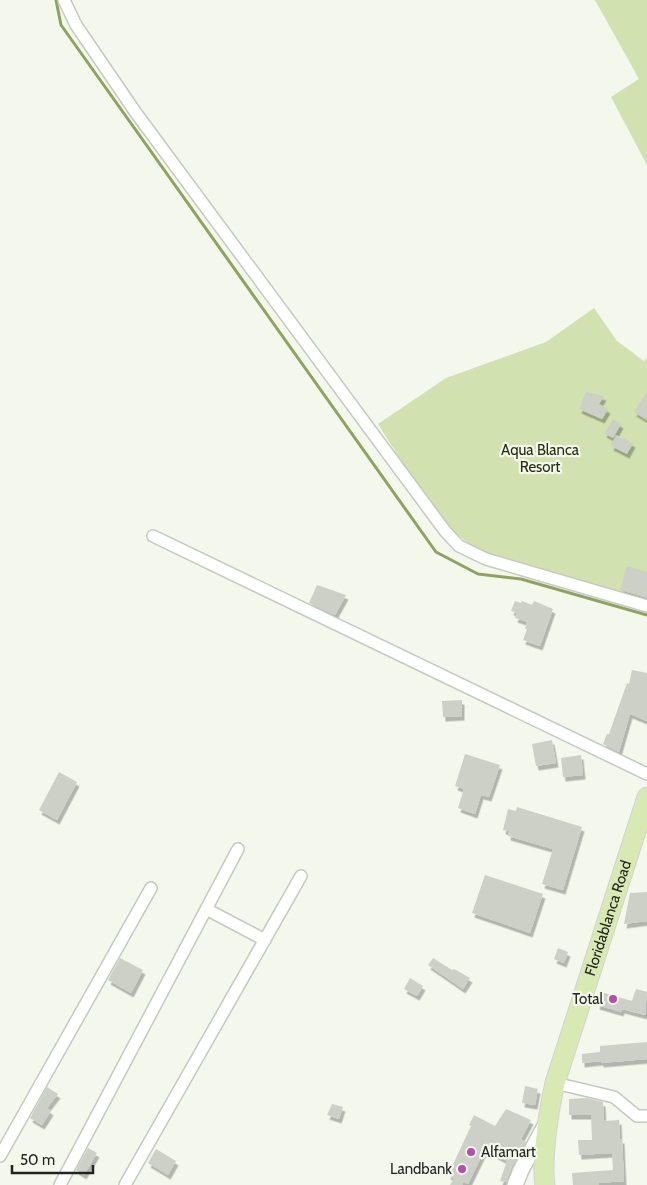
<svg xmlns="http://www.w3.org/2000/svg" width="647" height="1185" viewBox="0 0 647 1185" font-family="Cabin,sans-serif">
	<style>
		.green { fill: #d1e1af }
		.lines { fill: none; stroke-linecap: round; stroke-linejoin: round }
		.stream { stroke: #8ea35d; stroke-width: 3 }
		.building { fill: #ccd0c6; filter: url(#shadow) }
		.minor-casing { stroke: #c6c9bf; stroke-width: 14 }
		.tertiary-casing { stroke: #c6c9bf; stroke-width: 18 }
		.primary-casing { stroke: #d3d3d2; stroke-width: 21 }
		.minor { stroke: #fff; stroke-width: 11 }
		.tertiary { stroke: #fff; stroke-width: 15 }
		.primary { stroke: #d9e9b3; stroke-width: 19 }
		.poi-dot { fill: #b84bab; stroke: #f3f7ec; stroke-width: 2 }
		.labels { text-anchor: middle; stroke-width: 4.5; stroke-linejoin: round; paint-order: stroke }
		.park-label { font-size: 15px; fill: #262e0f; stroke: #f3f7ec }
		.street-label { font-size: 15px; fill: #222420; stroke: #f3f7ec }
		.poi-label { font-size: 15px; fill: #222420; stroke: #f3f7ec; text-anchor: end }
	</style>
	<defs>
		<filter id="shadow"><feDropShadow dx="2.5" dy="4.5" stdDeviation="0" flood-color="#0004"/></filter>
	</defs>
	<rect width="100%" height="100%" fill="#f3f7ec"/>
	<!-- green -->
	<path class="green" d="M595 0H647V165L611 97 639 79Z
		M594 308 617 341 644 361 647 358V603L494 556 469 544 453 531 424 497 378 424 446 378 546 342Z"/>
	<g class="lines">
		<!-- stream -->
		<path class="stream" d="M56 0 61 25 436 552 478 574 521 579 647 615"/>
	</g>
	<!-- building -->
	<path class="building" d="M647 391V420L634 412Z
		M586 392 604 396 599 404 608 409 602 419 579 409Z
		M613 419 621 424 613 438 604 433Z
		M616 435 633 443 627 454 611 446Z
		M627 566 647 572V598L620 590Z
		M317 585 346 595 335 615 309 603Z
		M515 601 521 603 522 601 532 605 534 601 553 609 540 646 523 640 527 629H525L527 622 515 618 517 613 511 611Z
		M632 670 647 673V721L630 714 619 752 603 744 607 734H609L627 683 629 684Z
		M462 700V716L443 717 442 701Z
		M552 740 556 763 536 766 532 744Z
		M465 754 500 765 489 797 481 795 475 814 458 808 464 789 455 786Z
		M581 755 583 775 563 777 561 758Z
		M59 772 77 782 57 820 39 810Z
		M517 807 582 827 563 890 542 884 553 849 508 836 509 831 503 830 508 809 516 811Z
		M485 875 543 894 530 933 472 913Z
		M647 892V921L624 924 630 893Z
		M558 948 568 952 564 963 554 959Z
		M120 958 143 970 131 993 108 980Z
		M433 958 452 970 453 969 456 970 470 978 463 989 428 965Z
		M410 978 423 986 417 996 404 989Z
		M636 989 647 992 645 1015 622 1009 621 1012 597 1005 601 992 632 1001Z
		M647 1042V1059L601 1063V1061L582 1063V1054L600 1052V1046Z
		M525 1086 538 1089 535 1105 522 1103Z
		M47 1087 58 1094 47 1108 51 1111 42 1125 30 1118Z
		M587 1098 603 1102 604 1121 619 1120 620 1139H622L624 1181 599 1183V1185H573L572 1173 613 1170 612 1153 579 1155 578 1140H592L591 1115H569V1099Z
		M332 1104 343 1107 339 1119 327 1115Z
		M506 1109 531 1120 521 1139 526 1142 512 1166 506 1182 500 1181 507 1161 486 1150 484 1154 483 1153 468 1184 463 1182 462 1185H450L454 1178 448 1175 471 1126 469 1125 474 1115 495 1126Z
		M88 1148 97 1153 84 1175 76 1170Z
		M156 1149 176 1161 168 1175 148 1163Z"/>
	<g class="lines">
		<defs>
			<path id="minor" d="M64 0 76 25 136 113 445 531 459 546 486 559 647 606
				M153 536 647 774
				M206 909 265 940
				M555 1083 614 1097 637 1116H647
				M0 1156 151 888
				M60 1185 238 849
				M125 1185 301 876"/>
			<path id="tertiary" d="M515 1185 521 1170 545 1126"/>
			<g id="primary">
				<path id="s1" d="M545 1185C541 1160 549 1108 555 1083L647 797"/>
			</g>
		</defs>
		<!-- minor casing -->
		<use href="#minor" class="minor-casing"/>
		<!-- tertiary casing -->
		<use href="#tertiary" class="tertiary-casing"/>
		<!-- primary casing -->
		<use href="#primary" class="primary-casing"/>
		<!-- minor -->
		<use href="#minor" class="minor"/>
		<!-- tertiary -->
		<use href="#tertiary" class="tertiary"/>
		<!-- primary -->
		<use href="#primary" class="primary"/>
	</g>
	<!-- markers -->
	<g class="poi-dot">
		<circle cx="613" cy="999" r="5"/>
		<circle cx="471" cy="1152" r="5"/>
		<circle cx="462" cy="1169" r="5"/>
	</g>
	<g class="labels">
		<!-- park labels -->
		<g class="park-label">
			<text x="540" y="455">Aqua Blanca<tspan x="540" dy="17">Resort</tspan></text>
		</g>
		<!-- street labels -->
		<g class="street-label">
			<text dy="5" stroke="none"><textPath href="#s1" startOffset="276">Floridablanca Road</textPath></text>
		</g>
		<!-- poi labels -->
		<g class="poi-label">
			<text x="603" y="1004">Total</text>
			<text x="481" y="1157" text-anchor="start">Alfamart</text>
			<text x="452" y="1174">Landbank</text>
		</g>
	</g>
	<!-- scale -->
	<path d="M12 1165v8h81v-8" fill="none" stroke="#222420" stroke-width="2.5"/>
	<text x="20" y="1165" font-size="15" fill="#222420" stroke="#f3f7ec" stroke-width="4" paint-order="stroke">50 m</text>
</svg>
